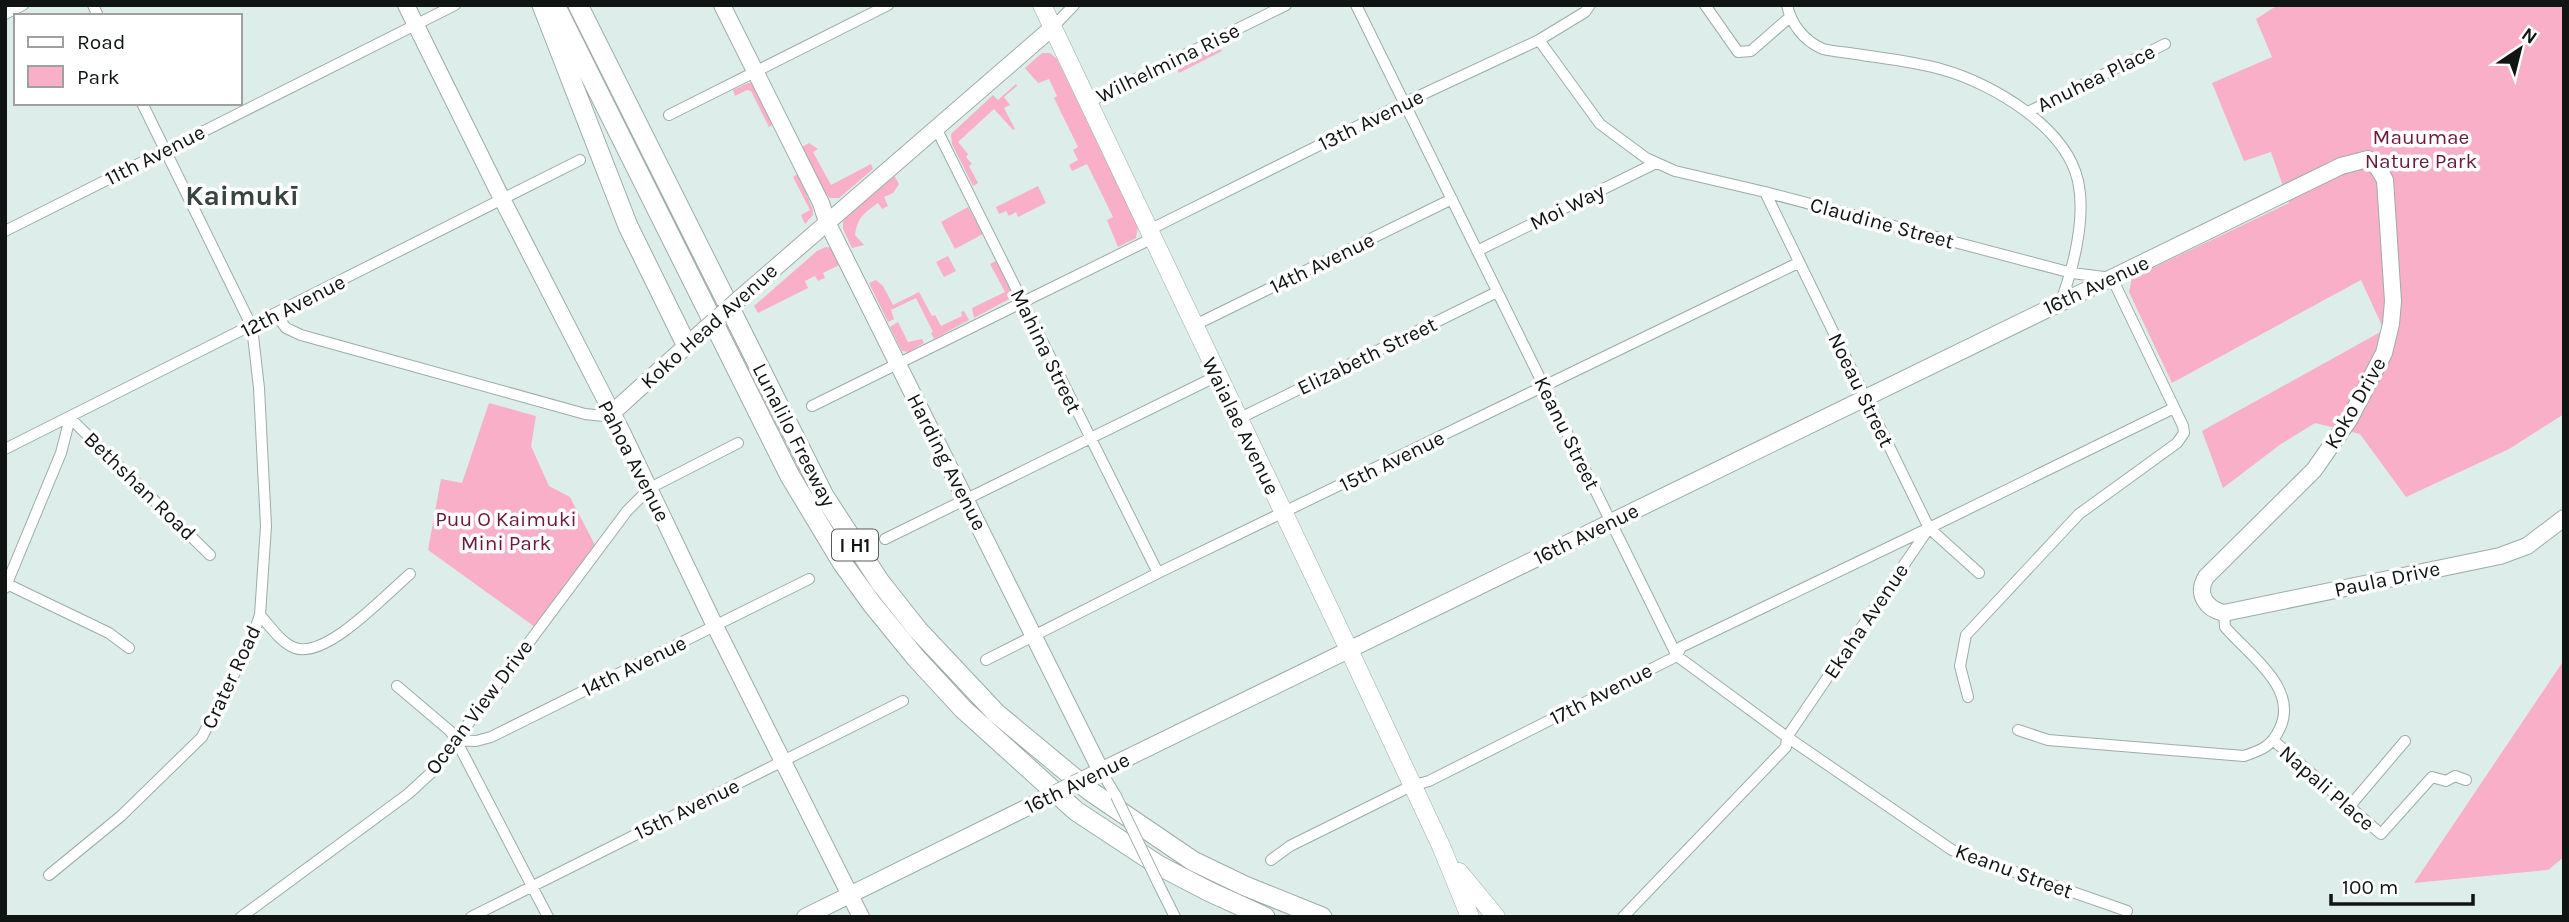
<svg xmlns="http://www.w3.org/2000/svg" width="2569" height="922" viewBox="0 0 2569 922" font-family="Karla,sans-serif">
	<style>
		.green { fill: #f9afc7 }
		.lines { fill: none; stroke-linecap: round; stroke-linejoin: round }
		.street-casing { stroke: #9daca9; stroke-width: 12 }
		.secondary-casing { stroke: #9daca9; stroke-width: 18 }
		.primary-casing { stroke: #9daca9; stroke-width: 19 }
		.highway-casing { stroke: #9daca9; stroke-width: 21 }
		.street { stroke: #fff; stroke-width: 10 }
		.secondary { stroke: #fff; stroke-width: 16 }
		.primary { stroke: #fff; stroke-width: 18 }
		.highway { stroke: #fff; stroke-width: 19 }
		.street-bridge-casing { stroke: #9daca9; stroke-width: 12; stroke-linecap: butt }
		.secondary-bridge-casing { stroke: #9daca9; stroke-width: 18; stroke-linecap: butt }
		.street-bridge { stroke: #fff; stroke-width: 10 }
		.secondary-bridge { stroke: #fff; stroke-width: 16 }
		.labels { text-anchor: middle; stroke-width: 7; stroke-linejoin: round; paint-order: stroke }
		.shield { fill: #fff; stroke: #585b5a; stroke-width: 2 }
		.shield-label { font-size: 19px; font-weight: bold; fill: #101514 }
		.street-label { font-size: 21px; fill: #101514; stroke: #fff }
		.park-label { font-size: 21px; fill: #6d183e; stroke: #fff }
		.district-label { font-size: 28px; font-weight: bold; fill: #374442; stroke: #fff }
	</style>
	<rect width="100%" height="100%" fill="#ddedea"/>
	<!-- green -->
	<path class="green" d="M2278 5H2564V414L2509 449 2406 497 2360 434 2315 423 2281 444 2223 488 2202 431 2384 330 2361 280 2172 383 2129 292 2132 278 2289 203 2271 152 2244 161 2212 83 2272 57 2256 19Z
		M1218 44 1222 51 1179 73 1175 65Z
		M1042 53H1050L1057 59 1138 227 1136 238 1118 247 1107 220 1113 217 1087 164 1072 171 1069 165 1078 160 1073 150 1078 147 1054 98 1057 96 1049 79 1038 83 1025 68Z
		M748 83H754L774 124 769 127 751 91 747 90 735 96 733 90Z
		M1016 84 1017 86 1004 97 1010 105 1004 108 1015 129 1013 130 994 109 958 142 968 154 966 157 972 164 969 166 978 183 973 186 952 144 951 134 993 95 998 100Z
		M809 143 818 149 813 152 831 185 871 164 873 169 839 198H830L826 194 802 147Z
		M798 174 813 210V215L805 224 801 215 810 210 793 177Z
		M894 175 899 184 893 193 884 197 888 206 882 209 878 203C863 214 858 217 855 235L864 245 852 248 843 229V221Z
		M1038 186 1046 203 1018 217 1016 212 1009 216 1006 211 999 214 996 207Z
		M968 207 983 234 955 249 941 222Z
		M826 247 833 248 867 311 863 313 839 265 823 273 825 278 818 281 815 276 805 281 808 288 758 313 754 306 817 251Z
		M948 256 956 271 944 277 936 262Z
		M998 260 1013 297 974 318 972 308 1005 292 990 264Z
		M876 280 883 286 893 305 919 292 932 316 935 315 941 326 962 316 961 312 964 311 969 320 934 339 931 333 933 332 916 298 891 310 894 319 888 322 869 283Z
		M898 322 908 342 922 339 924 343 908 352 902 351 890 327Z
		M489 403 536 416 531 446 549 486 570 497 596 547 535 627 428 550 441 479 462 483Z
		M2564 660V857L2548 870 2414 883Z"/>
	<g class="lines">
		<defs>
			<path id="street" d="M93 5 98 16
				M1356 5 1677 656 1787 737 1952 850 2127 911
				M1705 5 1738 52 1751 51 1790 17
				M1787 5C1791 24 1804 41 1823 49 1831 51 1841 52 1849 53 1880 58 1914 61 1944 70 1993 84 2066 127 2078 181 2086 217 2074 266 2061 301
				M5 14 23 5
				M1053 27 1074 5
				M1539 40 1600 124 1646 158 1675 171 1765 192 2072 273 2112 278 2183 426 2184 433 2177 443 2079 514 1966 635 1960 666 1968 697
				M1089 102 1286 5
				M2028 112 2165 44
				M669 115 888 5
				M936 128 1158 573
				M1765 192 1929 528 1979 573
				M1149 230 1404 103 1539 40 1585 12 1590 5
				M5 231 455 5
				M1477 251 1656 163
				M276 315 286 328 301 335 585 414 603 416 612 413
				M1193 326 1452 199
				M812 406 1153 238
				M1238 419 1497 292
				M5 449 580 160
				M885 539 1217 376
				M7 584 109 633 129 648
				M5 588 61 453 70 418 210 555
				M260 615C270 626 281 643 295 648 327 659 386 594 410 574
				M986 660 1158 573 1798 263
				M397 686 450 731 456 740 548 917
				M2018 730 2048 740 2244 756C2262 750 2272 746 2280 728 2299 688 2248 654 2225 627L2224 613
				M456 740 476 741 491 737 809 579
				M2274 741 2381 834 2432 777 2446 781 2455 776 2466 780
				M1101 771 1116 796
				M2349 807 2405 741
				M1271 860 1290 846 1411 786 1429 781 1677 656 1681 647 1929 528
				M49 875 121 816 202 737 251 641 260 615 266 526 259 388 252 327 142 103
				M1158 883 1175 917
				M241 917 408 794 433 771 627 511 650 488 738 443
				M471 917 903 701
				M1623 917 1786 747 1787 737 1929 528 2174 408"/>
			<path id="secondary" d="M406 5 502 199 622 432 715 626 861 917
				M722 5 821 203 827 222 1101 771
				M739 299 1053 27
				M612 413 705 329
				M1082 780 2341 166 2368 159 2378 168 2385 180 2393 301 2391 324 2384 353 2349 420 2314 470 2206 577C2196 594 2206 609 2224 613L2500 556 2527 546 2564 518
				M805 917 1036 803"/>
			<path id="primary" d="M1042 5 1351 654 1441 846 1470 917
				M1459 872 1496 917"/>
			<path id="highway" d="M542 5 628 226 686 344
				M555 5 790 476 843 564 872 604 916 658 963 709 1076 811 1158 865 1210 892 1265 917
				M578 5 824 496 880 582 918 630 996 713 1090 791 1193 861 1245 886 1322 917"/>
		</defs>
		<!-- street casing -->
		<use href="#street" class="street-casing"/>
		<!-- secondary casing -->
		<use href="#secondary" class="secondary-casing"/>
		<!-- primary casing -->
		<use href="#primary" class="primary-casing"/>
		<!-- highway casing -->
		<use href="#highway" class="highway-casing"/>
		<!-- street -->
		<use href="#street" class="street"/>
		<!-- secondary -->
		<use href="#secondary" class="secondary"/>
		<!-- primary -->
		<use href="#primary" class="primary"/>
		<!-- highway -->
		<use href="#highway" class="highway"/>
		<defs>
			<path id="street-bridge" d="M1116 796 1158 883"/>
			<path id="secondary-bridge" d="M705 329 739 299
				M1036 803 1082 780"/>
		</defs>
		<!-- street-bridge casing -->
		<use href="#street-bridge" class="street-bridge-casing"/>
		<!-- secondary-bridge casing -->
		<use href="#secondary-bridge" class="secondary-bridge-casing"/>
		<!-- street-bridge -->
		<use href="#street-bridge" class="street-bridge"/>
		<!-- secondary-bridge -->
		<use href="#secondary-bridge" class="secondary-bridge"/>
	</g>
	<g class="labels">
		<!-- shield labels -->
		<rect class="shield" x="832" y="529.5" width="46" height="31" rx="5"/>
		<g class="shield-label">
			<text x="855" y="552">I H1</text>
		</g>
		<!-- street labels -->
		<g class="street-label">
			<text transform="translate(1168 63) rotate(-26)" y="7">Wilhelmina Rise</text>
			<text transform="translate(2096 78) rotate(-26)" y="7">Anuhea Place</text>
			<text transform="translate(1371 120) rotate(-26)" y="7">13th Avenue</text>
			<text transform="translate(155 155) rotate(-27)" y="7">11th Avenue</text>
			<text transform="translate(1567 207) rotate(-26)" y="7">Moi Way</text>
			<text transform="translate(1882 223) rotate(15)" y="7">Claudine Street</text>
			<text transform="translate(1322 263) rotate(-26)" y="7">14th Avenue</text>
			<text transform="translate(2096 285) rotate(-25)" y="7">16th Avenue</text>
			<text transform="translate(293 306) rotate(-27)" y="7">12th Avenue</text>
			<text transform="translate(709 326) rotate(-42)" y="7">Koko Head Avenue</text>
			<text transform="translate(1046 351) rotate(64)" y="7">Mahina Street</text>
			<text transform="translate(1367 356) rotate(-26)" y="7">Elizabeth Street</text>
			<text transform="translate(1861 390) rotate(64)" y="7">Noeau Street</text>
			<text transform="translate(2355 403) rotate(-60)" y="7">Koko Drive</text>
			<text transform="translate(1241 426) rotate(64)" y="7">Waialae Avenue</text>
			<text transform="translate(1567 433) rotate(64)" y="7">Keanu Street</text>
			<text transform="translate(794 435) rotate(63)" y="7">Lunalilo Freeway</text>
			<text transform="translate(634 461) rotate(63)" y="7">Pahoa Avenue</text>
			<text transform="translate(1392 461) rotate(-26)" y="7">15th Avenue</text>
			<text transform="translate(947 462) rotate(63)" y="7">Harding Avenue</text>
			<text transform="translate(140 486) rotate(44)" y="7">Bethshan Road</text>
			<text transform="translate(1586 534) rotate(-26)" y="7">16th Avenue</text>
			<text transform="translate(2387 579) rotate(-12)" y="7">Paula Drive</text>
			<text transform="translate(1866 621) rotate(-56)" y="7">Ekaha Avenue</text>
			<text transform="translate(634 666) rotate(-26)" y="7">14th Avenue</text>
			<text transform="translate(231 677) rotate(-65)" y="7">Crater Road</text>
			<text transform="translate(1601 694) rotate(-27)" y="7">17th Avenue</text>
			<text transform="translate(479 707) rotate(-53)" y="7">Ocean View Drive</text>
			<text transform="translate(1077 783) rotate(-26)" y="7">16th Avenue</text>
			<text transform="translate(2327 788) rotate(41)" y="7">Napali Place</text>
			<text transform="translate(687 809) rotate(-26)" y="7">15th Avenue</text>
			<text transform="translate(2014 871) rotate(20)" y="7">Keanu Street</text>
		</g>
		<!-- park labels -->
		<g class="park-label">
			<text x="2421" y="144">Mauumae<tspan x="2421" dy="24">Nature Park</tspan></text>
			<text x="506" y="526">Puu O Kaimuki<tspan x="506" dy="24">Mini Park</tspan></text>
		</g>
		<!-- district labels -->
		<g class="district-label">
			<text x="242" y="205">Kaimukī</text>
		</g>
	</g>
	<!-- border -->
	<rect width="2569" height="922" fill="none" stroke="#101514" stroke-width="14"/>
	<!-- legend -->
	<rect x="14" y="14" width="228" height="91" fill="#ffffff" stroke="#9fa1a1" stroke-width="2"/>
	<rect x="28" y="37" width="35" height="10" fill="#ffffff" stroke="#9fa1a1" stroke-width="2"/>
	<text x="77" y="49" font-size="21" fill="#101514">Road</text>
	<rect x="28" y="66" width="35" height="21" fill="#f9afc7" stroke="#9fa1a1" stroke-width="2"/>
	<text x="77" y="84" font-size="21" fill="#101514">Park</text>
	<!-- north arrow -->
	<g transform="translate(2520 49) rotate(35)" stroke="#ffffff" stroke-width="5" paint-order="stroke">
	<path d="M0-5L12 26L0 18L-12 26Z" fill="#101514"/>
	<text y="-10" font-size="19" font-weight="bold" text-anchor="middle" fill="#101514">N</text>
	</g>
	<!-- scale -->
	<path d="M2331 894v10h142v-10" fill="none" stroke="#101514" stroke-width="3.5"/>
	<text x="2342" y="894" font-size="21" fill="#101514" stroke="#ffffff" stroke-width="5" paint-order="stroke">100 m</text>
</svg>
